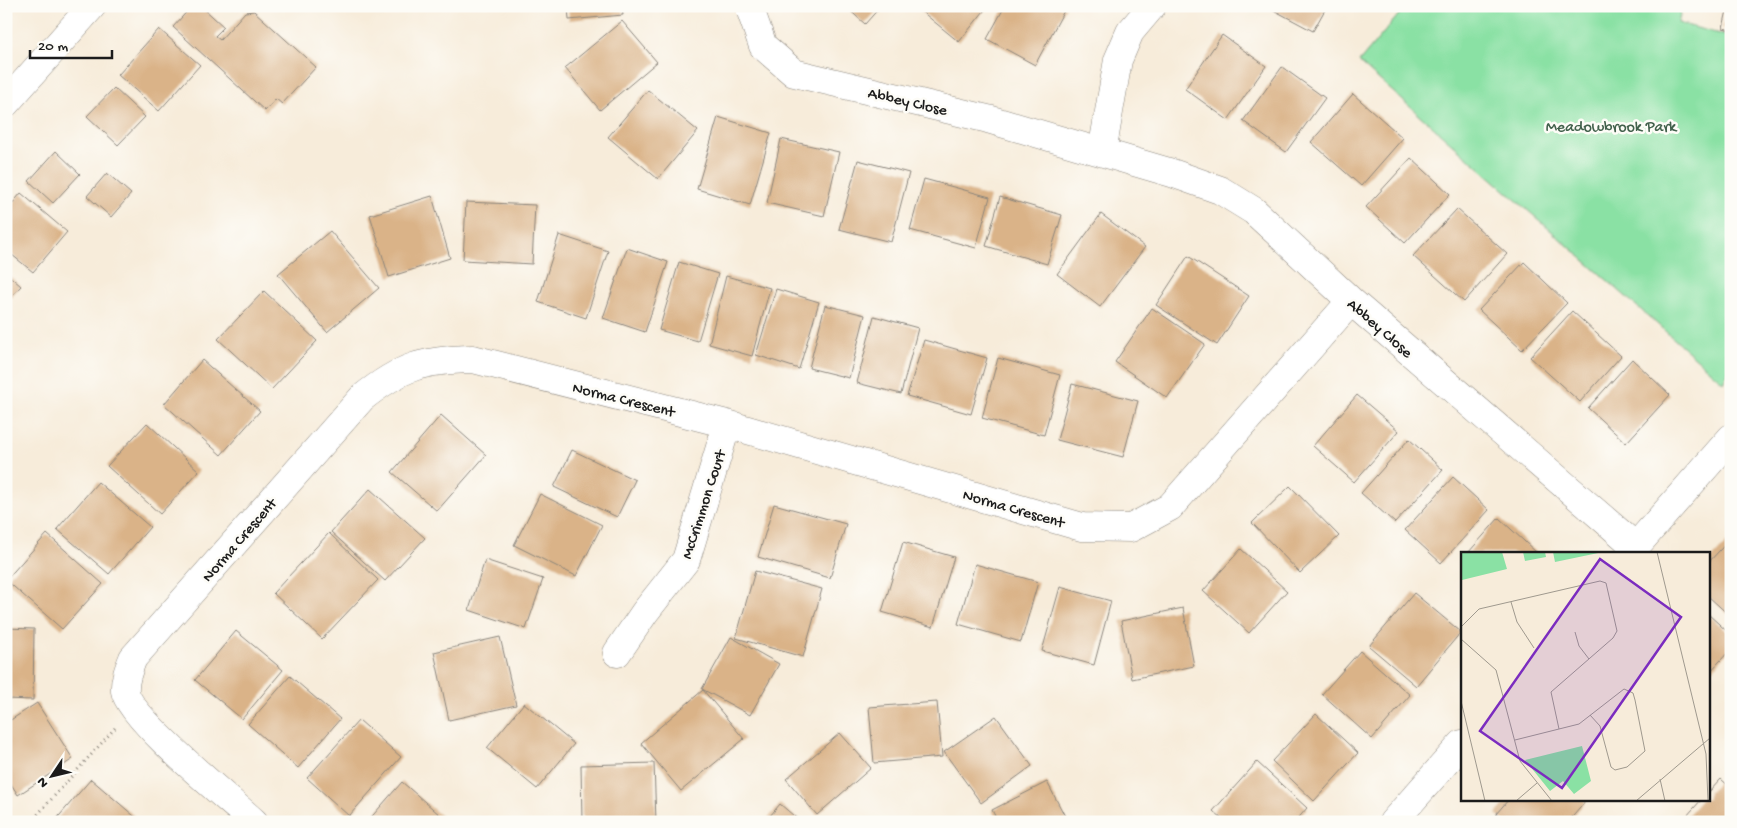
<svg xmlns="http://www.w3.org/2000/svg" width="1737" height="828" viewBox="0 0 1737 828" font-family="'Gochi Hand',sans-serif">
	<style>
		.green { fill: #8ae1a4; stroke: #537e60 }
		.building { fill: #dab388 }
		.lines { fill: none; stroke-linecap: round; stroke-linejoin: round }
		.street-casing { stroke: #8a847b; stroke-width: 29 }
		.secondary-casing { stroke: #8a847b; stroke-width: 29 }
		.path { stroke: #8a847b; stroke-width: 3; stroke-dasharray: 1 4; stroke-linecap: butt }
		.street { stroke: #fff; stroke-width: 28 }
		.secondary { stroke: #fff; stroke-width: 28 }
		.labels { text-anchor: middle; stroke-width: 5; stroke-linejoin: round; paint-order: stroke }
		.street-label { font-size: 16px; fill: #1c1c1c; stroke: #fdfcf7 }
		.park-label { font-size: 16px; fill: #42614c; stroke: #fdfcf7 }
		.inset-road { fill: none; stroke: #9f998e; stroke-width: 1 }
		.view { fill: #7b2cbf; fill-opacity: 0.15; stroke: #7b2cbf; stroke-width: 2.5 }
		.inset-edge { fill: none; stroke: #1c1c1c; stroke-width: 2.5 }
	</style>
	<rect width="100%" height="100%" fill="#fdfcf7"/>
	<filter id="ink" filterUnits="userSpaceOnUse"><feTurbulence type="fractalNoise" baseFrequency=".02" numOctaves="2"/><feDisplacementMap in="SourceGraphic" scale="10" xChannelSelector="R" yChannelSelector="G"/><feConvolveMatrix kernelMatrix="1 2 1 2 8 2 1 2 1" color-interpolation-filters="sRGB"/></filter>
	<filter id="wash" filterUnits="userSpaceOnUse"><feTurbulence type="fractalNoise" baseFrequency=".0096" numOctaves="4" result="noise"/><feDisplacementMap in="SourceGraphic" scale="20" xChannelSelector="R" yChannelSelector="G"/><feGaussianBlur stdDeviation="1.12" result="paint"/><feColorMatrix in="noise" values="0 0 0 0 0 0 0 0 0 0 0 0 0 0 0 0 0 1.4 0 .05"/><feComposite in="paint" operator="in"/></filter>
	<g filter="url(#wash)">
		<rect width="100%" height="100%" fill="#f7ecda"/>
		<!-- green -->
		<path class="green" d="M1406 6H1682L1678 23 1731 37V365L1723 382 1359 62Z"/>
		<g id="blocks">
			<!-- building -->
			<path class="building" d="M192 6H201L224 27 215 36 220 40 245 12 254 11 316 67 282 104 276 99 265 111 173 27Z
				M568 6H622L623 15 569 20Z
				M845 6H881L865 24Z
				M915 6H988L959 42Z
				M1005 6 1066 7 1035 65 987 39Z
				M1266 6H1327L1313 31Z
				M1728 6H1731V30L1723 28Z
				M622 21 657 62 600 110 565 68Z
				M159 29 200 65 159 111 118 75Z
				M1222 35 1266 66 1228 120 1185 89Z
				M1282 67 1325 98 1286 152 1243 121Z
				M114 88 145 117 118 145 87 116Z
				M648 90 698 131 658 179 608 137Z
				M1353 94 1403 138 1361 186 1311 142Z
				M718 117 771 133 750 205 697 189Z
				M781 139 839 152 824 216 767 203Z
				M56 151 80 174 53 203 29 181Z
				M1411 158 1450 194 1405 243 1366 207Z
				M858 160 909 173 891 242 839 229Z
				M107 173 131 194 111 217 87 196Z
				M924 179 990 197 976 248 910 230Z
				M21 193 67 232 33 272 6 250V211Z
				M432 196 450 258 389 277 370 215Z
				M1000 197 1062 215 1047 264 986 246Z
				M466 202 535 205 532 264 463 260Z
				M1457 209 1507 254 1464 302 1413 256Z
				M1101 214 1145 247 1100 307 1057 274Z
				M330 231 379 288 327 332 278 274Z
				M559 235 608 251 586 318 538 302Z
				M627 248 668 262 645 332 603 318Z
				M1188 256 1249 296 1217 345 1156 305Z
				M679 262 718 274 698 341 659 330Z
				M1524 262 1567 303 1522 350 1479 310Z
				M6 273 21 286 6 302Z
				M726 276 770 288 752 356 709 344Z
				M776 289 819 302 799 369 756 355Z
				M264 291 317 341 272 389 218 339Z
				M825 305 865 315 849 378 809 368Z
				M1152 308 1205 344 1167 398 1115 362Z
				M1572 311 1621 356 1580 402 1530 357Z
				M874 316 918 328 901 394 857 383Z
				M924 340 987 358 971 414 907 396Z
				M998 358 1060 375 1044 435 982 418Z
				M1632 359 1670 395 1626 443 1588 408Z
				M202 360 260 411 221 455 164 404Z
				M1072 384 1138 401 1123 457 1057 440Z
				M1357 395 1399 431 1354 482 1313 446Z
				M441 415 486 455 437 511 392 472Z
				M147 423 199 471 160 514 107 466Z
				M1409 439 1443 470 1395 523 1361 493Z
				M572 450 635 480 617 517 554 487Z
				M1453 477 1489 510 1441 563 1405 530Z
				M98 482 150 527 109 574 57 529Z
				M1290 486 1339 536 1300 573 1252 523Z
				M370 489 425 538 385 581 331 532Z
				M540 494 602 525 576 576 514 545Z
				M774 504 846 524 830 578 758 557Z
				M1499 518 1537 553H1468Z
				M329 533 378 580 322 639 273 593Z
				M47 534 103 584 62 629 6 580Z
				M1731 538V617L1708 596V563Z
				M903 542 954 557 933 627 882 612Z
				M1241 549 1287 591 1249 633 1203 591Z
				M485 560 543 579 526 629 469 610Z
				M975 564 1038 582 1021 642 958 624Z
				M755 571 822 589 803 657 736 638Z
				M1060 587 1111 601 1094 665 1042 651Z
				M1414 593 1461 632 1416 686 1369 646Z
				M1183 608 1194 666 1132 679 1121 621Z
				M1708 614 1731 635V649L1708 674Z
				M6 628 34 629 33 700 6 699Z
				M236 631 283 670 242 719 195 680Z
				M500 637 516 705 449 720 434 652Z
				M731 637 779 664 750 715 702 689Z
				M1360 651 1410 695 1372 739 1322 694Z
				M290 676 340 719 298 768 248 724Z
				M703 690 744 739 681 791 641 743Z
				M937 702 942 757 874 763 869 707Z
				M37 703 73 759 18 795 6 776V723Z
				M524 703 574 744 537 789 487 748Z
				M1316 714 1358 753 1314 801 1272 761Z
				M996 716 1032 766 981 803 944 752Z
				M359 720 401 757 349 816 307 778Z
				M840 733 871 768 817 815 786 779Z
				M1257 762 1307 808 1295 822H1225L1213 811Z
				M654 763 656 822H582L581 765Z
				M91 779 141 822H54Z
				M1721 779 1731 788V822H1689L1685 818 1702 799H1708V793Z
				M402 782 448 822H367Z
				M1047 782 1068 822H998L992 810Z
				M1509 799H1583L1586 801 1568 822H1505L1496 814Z
				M780 804 801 822H765Z"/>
		</g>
	</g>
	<g filter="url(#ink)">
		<use href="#blocks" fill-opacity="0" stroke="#8a847b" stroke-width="1"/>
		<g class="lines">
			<defs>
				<path id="street" d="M749 6 763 46 794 73 988 119 1172 173 1220 190 1254 211 1351 301 1635 546
					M6 103 92 6
					M1102 152 1118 60 1130 32 1152 6
					M617 653 645 612 686 560 727 424
					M254 822C230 800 129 718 125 691 124 680 129 668 133 658L362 398C402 366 423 360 473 359L727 424 1082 527 1131 528 1170 507 1351 301"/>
				<path id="secondary" d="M1630 553 1731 438
					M1393 822 1462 744"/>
			</defs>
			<!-- street casing -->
			<use href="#street" class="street-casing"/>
			<!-- secondary casing -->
			<use href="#secondary" class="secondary-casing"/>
			<!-- path -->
			<path class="path" d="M31 822 115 728"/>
			<!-- street -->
			<use href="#street" class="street"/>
			<!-- secondary -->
			<use href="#secondary" class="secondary"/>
		</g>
	</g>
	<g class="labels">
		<!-- street labels -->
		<g class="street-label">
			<text transform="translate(908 100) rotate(13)" y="6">Abbey Close</text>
			<text transform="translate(1381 327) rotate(41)" y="6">Abbey Close</text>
			<text transform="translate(624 398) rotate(14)" y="6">Norma Crescent</text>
			<text transform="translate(702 504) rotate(-72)" y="6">McCrimmon Court</text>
			<text transform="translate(1014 507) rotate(16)" y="6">Norma Crescent</text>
			<text transform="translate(238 539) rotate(-49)" y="6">Norma Crescent</text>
		</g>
		<!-- park labels -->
		<g class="park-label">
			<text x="1611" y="131">Meadowbrook Park</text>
		</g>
	</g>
	<!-- overview -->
	<g transform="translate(1461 552)">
		<rect width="249" height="249" fill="#f7ecda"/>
		<path d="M41 0 46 17 1 28 0 1ZM62 0H84L85 5 64 9ZM92 0H142L94 10ZM121 194 130 229 113 242 102 229 89 239 64 208Z" fill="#8ae1a4"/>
		<path class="inset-road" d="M196 0 245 202 247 249M50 50 56 70 73 96M0 75 18 57 139 29 145 31 156 79 152 86 90 140 98 177M114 80 118 94 128 107M0 87 35 118 59 209 91 249M0 149 24 249M54 188 118 172 163 137 172 141 174 148 184 199 166 215 154 218 150 215 139 174 129 163M199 227 204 249M55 249 76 231M175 249 249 186"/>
		<path class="view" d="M139 7 220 65 101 236 19 179Z"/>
		<rect width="249" height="249" class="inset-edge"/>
	</g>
	<!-- margin -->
	<rect width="1737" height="828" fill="none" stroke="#fdfcf7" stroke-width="25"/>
	<!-- north arrow -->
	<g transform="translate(52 776) rotate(235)" stroke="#fdfcf7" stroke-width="4" paint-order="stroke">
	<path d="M0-4L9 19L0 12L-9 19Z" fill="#1c1c1c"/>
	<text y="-8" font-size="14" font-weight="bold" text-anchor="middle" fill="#1c1c1c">N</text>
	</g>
	<!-- scale -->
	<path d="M30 50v8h82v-8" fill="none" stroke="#1c1c1c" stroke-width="2.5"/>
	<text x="38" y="50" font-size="15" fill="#1c1c1c" stroke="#fdfcf7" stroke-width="4" paint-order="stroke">20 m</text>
</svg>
